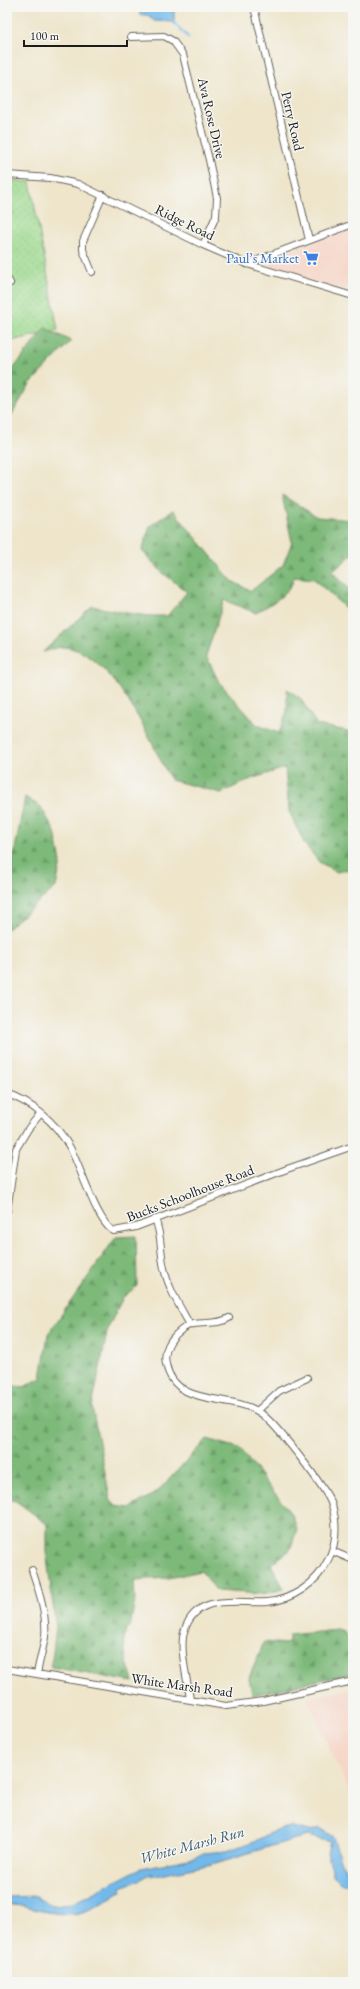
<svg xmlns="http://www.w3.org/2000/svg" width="360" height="1989" viewBox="0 0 360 1989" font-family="'EB Garamond',serif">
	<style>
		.built { fill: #f6d2c3 }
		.green { fill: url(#green-dots); stroke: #5c7a55 }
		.forest { fill: url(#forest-firs); stroke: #4c6a4a }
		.water { fill: #72b9ea; stroke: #476a83 }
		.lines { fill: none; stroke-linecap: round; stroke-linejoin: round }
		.stream { stroke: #72b9ea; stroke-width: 2 }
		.minor-casing { stroke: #666259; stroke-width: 8 }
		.minor { stroke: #fff; stroke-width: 6 }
		.labels { text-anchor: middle; stroke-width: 3; stroke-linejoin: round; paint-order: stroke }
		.street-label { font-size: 14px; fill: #1c1c1c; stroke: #f6f6f2 }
		.shop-label { font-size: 14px; fill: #366cbe; stroke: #f6f6f2; text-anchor: end }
		.water-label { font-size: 15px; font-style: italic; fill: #3e5b6e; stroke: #f6f6f2 }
	</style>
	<defs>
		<pattern id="green-dots" width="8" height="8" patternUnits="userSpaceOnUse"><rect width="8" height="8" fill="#9cd98e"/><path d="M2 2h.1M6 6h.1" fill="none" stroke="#86ba7a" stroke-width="1.8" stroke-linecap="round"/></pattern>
		<pattern id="forest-firs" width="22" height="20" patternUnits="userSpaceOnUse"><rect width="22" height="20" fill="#7db979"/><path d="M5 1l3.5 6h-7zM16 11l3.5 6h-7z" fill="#6b9e68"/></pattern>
	</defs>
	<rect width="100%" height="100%" fill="#f6f6f2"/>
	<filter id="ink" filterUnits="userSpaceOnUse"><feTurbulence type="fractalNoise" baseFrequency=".025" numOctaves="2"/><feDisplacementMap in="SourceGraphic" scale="8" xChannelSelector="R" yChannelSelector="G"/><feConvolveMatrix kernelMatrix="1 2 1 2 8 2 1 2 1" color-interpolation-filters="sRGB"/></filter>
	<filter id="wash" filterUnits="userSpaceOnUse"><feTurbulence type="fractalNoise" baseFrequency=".012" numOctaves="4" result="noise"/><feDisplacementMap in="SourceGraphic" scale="16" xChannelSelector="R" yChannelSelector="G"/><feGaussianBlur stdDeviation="0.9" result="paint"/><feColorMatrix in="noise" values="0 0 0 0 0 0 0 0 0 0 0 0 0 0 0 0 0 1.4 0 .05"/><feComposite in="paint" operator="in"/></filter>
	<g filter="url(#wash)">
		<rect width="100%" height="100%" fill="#eee5cb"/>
		<!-- built -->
		<path class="built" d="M353 227V267L346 290 273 269 271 262 273 257Z
			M353 1688V1800L307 1698Z"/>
		<!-- green -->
		<path class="green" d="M7 180 30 182 58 330 7 342Z"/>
		<!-- forest -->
		<path class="forest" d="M45 328 71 341 30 384 7 423V377Z
			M282 495 317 517 353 520V554L332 572 353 592V615L314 579 294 577C291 594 270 604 256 613L224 600 206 656 219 682 257 725 279 733 287 711V689L300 698 317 725 353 732V868L337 872 319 862 304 843 289 811 285 768 251 779 221 793 171 780C149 740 114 652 64 647 58 646 49 651 43 652L92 606C117 611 141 617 167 616L187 592 163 573 142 551 150 526 173 510 232 581 251 591 283 565 292 542Z
			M25 797 41 807 55 832 61 862 56 887 7 929V873L11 870Z
			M136 1236 137 1286 123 1297 108 1328 92 1407 110 1498 115 1506 130 1508 157 1492 207 1439 239 1448 292 1515 297 1529 290 1550 271 1564 284 1589 262 1594 217 1591 201 1571 169 1578 134 1580 135 1600 131 1622 124 1637 125 1654 133 1682 51 1667 56 1628 47 1558V1524L16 1501 7 1499V1385L24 1387 41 1378 48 1334 116 1237Z
			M337 1630 344 1632 353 1650V1673L252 1695 249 1678 264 1642 286 1644 289 1642V1635Z"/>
		<!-- water -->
		<path class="water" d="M140 7H170L174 11V22L154 21 148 15H140Z
			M291 1827 310 1831 319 1828 333 1837 341 1863 346 1870 353 1874V1884H342L332 1876V1869L327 1853 330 1842 308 1836 295 1839 212 1864 151 1877 152 1873 138 1881 121 1887 122 1890C87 1913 80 1919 38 1910 27 1908 18 1904 7 1905V1897L36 1896 52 1905 73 1903 141 1868 194 1858 203 1853 227 1851 257 1840 276 1830Z"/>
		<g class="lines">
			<!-- stream -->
			<path class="stream" d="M173 22 189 38"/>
		</g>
	</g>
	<g filter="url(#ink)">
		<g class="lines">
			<defs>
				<path id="minor" d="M254 7 309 240
					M131 37 164 36 173 41 183 55 209 160 217 198 216 216 203 245
					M7 175 50 178 78 184 203 245 247 264 353 296
					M247 264 353 224
					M92 272 83 250V241L103 195
					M7 278 10 283
					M7 1094C33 1103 55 1122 69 1146 80 1164 97 1224 114 1231L136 1227 287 1169 353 1146
					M7 1211 16 1149 28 1129 41 1113
					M155 1219C162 1235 160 1252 164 1268 168 1288 180 1307 190 1325
					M257 1411 279 1391 307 1378
					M332 1551 353 1560
					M32 1570C39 1591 47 1614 45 1637 43 1649 39 1662 37 1674
					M7 1669 226 1706 263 1701 353 1681
					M190 1700C188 1681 178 1647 185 1629 198 1592 237 1604 267 1602 293 1600 317 1583 328 1560 337 1543 337 1523 332 1505 326 1488 274 1421 259 1412 229 1393 175 1408 166 1364 163 1351 170 1339 180 1331 196 1317 213 1328 229 1318"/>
			</defs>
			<!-- minor casing -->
			<use href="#minor" class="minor-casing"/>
			<!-- minor -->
			<use href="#minor" class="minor"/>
		</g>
	</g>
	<!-- icons -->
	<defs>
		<symbol id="supermarket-bare" viewBox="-9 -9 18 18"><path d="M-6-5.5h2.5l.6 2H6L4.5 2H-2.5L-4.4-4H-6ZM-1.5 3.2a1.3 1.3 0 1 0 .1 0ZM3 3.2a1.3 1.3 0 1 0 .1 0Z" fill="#3f7fe0" stroke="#f6f6f2" stroke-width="2.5" paint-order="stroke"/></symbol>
	</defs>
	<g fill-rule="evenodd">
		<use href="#supermarket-bare" x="300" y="247" width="22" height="22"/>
	</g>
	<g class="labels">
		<!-- street labels -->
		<g class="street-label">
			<text transform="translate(212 118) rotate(77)" y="5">Ava Rose Drive</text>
			<text transform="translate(293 121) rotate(77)" y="5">Perry Road</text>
			<text transform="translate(185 222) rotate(26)" y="5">Ridge Road</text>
			<text transform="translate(190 1193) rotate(-21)" y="5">Bucks Schoolhouse Road</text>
			<text transform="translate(182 1685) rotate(8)" y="5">White Marsh Road</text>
		</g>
		<!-- shop labels -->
		<g class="shop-label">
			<text x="299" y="263">Paul’s Market</text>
		</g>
		<!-- water labels -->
		<g class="water-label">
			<text transform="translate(192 1845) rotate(-15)" y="5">White Marsh Run</text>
		</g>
	</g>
	<!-- margin -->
	<rect width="360" height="1989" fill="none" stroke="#f6f6f2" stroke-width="24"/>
	<!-- scale -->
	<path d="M24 40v6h103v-6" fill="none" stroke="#1c1c1c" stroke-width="2"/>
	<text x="30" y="40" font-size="12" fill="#1c1c1c" stroke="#f6f6f2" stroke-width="3" paint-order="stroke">100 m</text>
</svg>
